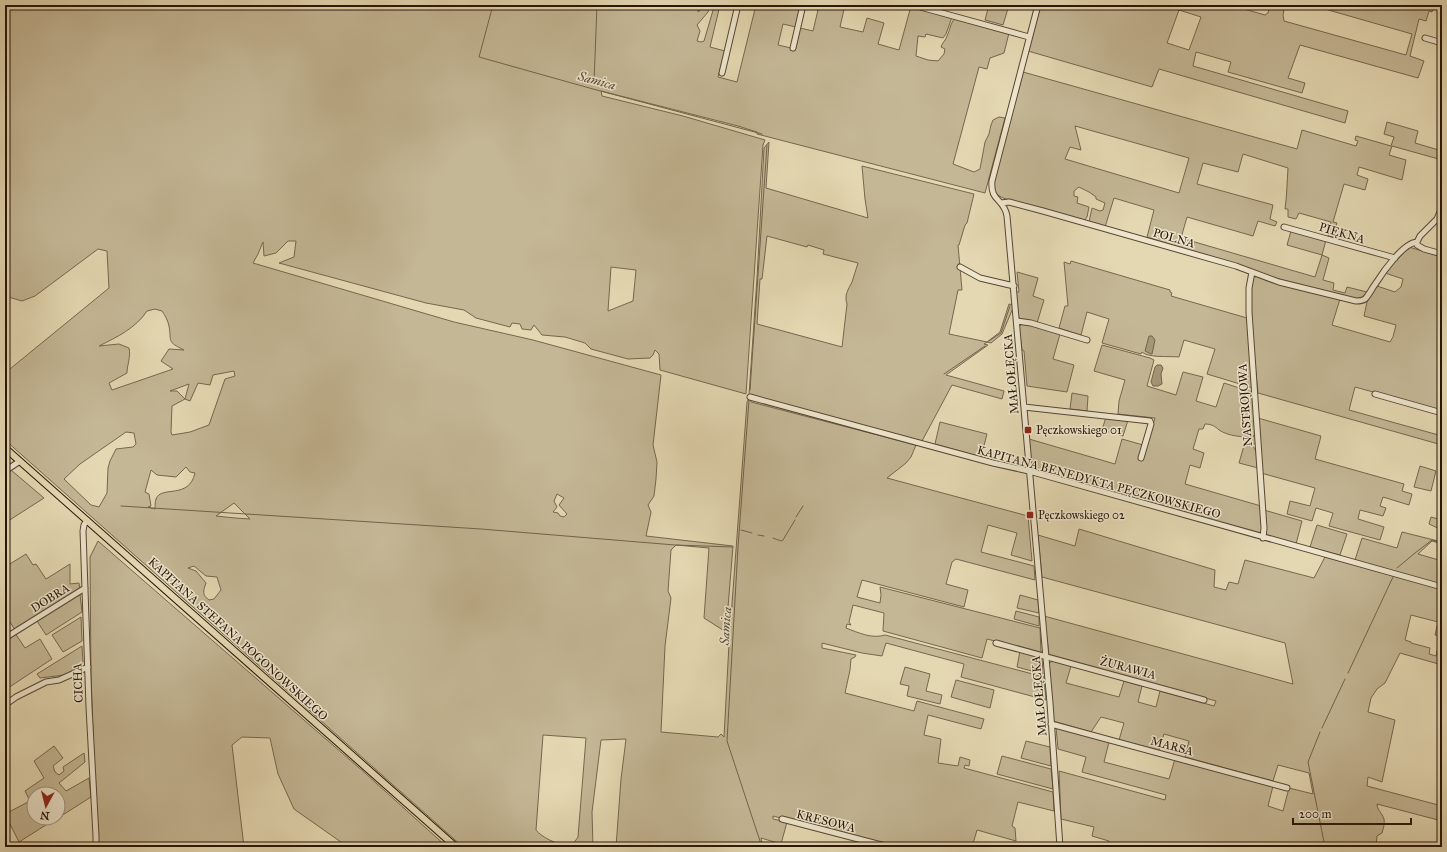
<svg xmlns="http://www.w3.org/2000/svg" width="1447" height="852" viewBox="0 0 1447 852" font-family="'IM FELL Great Primer',serif">
	<style>
		.green { fill: #c4b795; stroke: #76664e; fill-rule: evenodd }
		.water { fill: #a49678; stroke: #73624b }
		.lines { fill: none; stroke-linecap: round; stroke-linejoin: round }
		.stream { stroke: #73624b; stroke-width: 1 }
		.minor-casing { stroke: #584632; stroke-width: 7 }
		.major-casing { stroke: #291508; stroke-width: 8 }
		.minor { stroke: #ede6cd; stroke-width: 5 }
		.major { stroke: #e4d8b2; stroke-width: 6 }
		.poi-dot { fill: #8f2418; stroke: #ede6cd; stroke-width: 1.5 }
		.labels { text-anchor: middle; stroke-width: 3; stroke-linejoin: round; paint-order: stroke }
		.street-label { font-size: 12px; fill: #291508; stroke: #ede6cd }
		.poi-label { font-size: 12px; fill: #291508; stroke: #ede6cd; text-anchor: start }
		.water-label { font-size: 13px; font-style: italic; fill: #5a4935; stroke: #ede6cd }
	</style>
	<rect width="100%" height="100%" fill="#e4d8b2"/>
	<filter id="stains"><feTurbulence type="fractalNoise" baseFrequency=".005" numOctaves="4"/><feColorMatrix values="0 0 0 0 .2 0 0 0 0 .09 0 0 0 0 .02 0 0 0 .5 -.17"/></filter>
	<radialGradient id="worn" r=".72"><stop offset=".6" stop-color="#630" stop-opacity="0"/><stop offset="1" stop-color="#630" stop-opacity=".3"/></radialGradient>
	<!-- green -->
	<path class="green" d="M5 5H699L698 12 706 5 709 8 708 12 697 25 700 31 697 41 701 42 704 41 714 7 716 5H720L710 47 725 51 718 77 737 82 756 5H801L796 27 783 24 778 45 791 48 800 28 813 31 818 10 805 7 806 5H845L840 27 863 32 867 18 884 23 878 44 899 50 911 6 952 17 946 34 943 38 926 34 925 37 918 36 916 56 928 60 938 61 944 54 945 49 941 47C942 43 946 40 947 36 950 30 950 24 955 18L1009 33 1004 53 990 58 987 69 979 67 953 164 974 172 980 169 985 142 989 134 991 125 993 120 999 117 1005 118 985 193 757 134V132L738 126 601 91 602 96 683 116 765 140 763 145 746 394 660 370 659 354 655 350 653 355 650 358 628 359 591 349 585 343 565 337 542 335 534 325 531 330 522 329 520 324 512 323 510 327 476 318 464 310 426 303 279 263 294 257 296 241H288L276 253 264 256 263 242 258 254 253 263 454 322 533 340 661 375 653 445 657 462 656 479 654 496 648 505 651 512 646 536 733 546 726 632 704 618 709 548 676 545 671 550 668 591 671 598 665 646 661 732 718 737 721 734 724 737 729 644 747 402 748 400 751 399V402L916 445 911 457 906 463 887 478 1028 516 1032 561 1011 555 1017 533 988 525 981 552 1034 566 1035 580 956 559 952 562 946 584 968 590 964 607 862 580 857 597 880 603 881 595 880 587 1040 628 1041 653 987 639 982 658 883 631 884 613 853 605 849 622 851 625 847 624 846 628C859 633 872 639 885 635L1044 677 1046 700 961 677 964 664 886 643 882 656 862 653 822 643V648L856 655 855 657 851 659 850 670 845 693 914 711 917 701 984 719 981 729 928 715 924 735 941 739 938 763 958 766 960 757 970 760 969 766 965 765 964 768 1053 792 1054 811 1018 802 1012 826 1015 828 1016 841 977 830 972 847H894L773 816V819L787 822 781 844 761 838 763 847H616L621 779 626 739 601 740 592 812 593 847H463L5 440V373L109 288 107 251 98 249 35 296 22 301 5 296ZM611 267 636 270 633 301 608 311ZM155 309 162 311C165 315 168 321 169 326 172 342 166 341 184 350L169 349 161 361 173 369 112 390 109 383 127 373C127 365 131 357 129 348L119 344 99 346C117 337 136 328 147 311ZM234 371 235 376 225 379 209 425 190 432 172 435 171 432 172 406 185 399 190 401 198 383 210 385 213 375ZM189 384 185 399 177 391H170ZM126 432 134 433 136 444 133 447 116 449 110 461 108 468 107 493 99 507 91 505 64 479 80 464ZM186 467 190 472 195 473C189 500 161 485 156 499 155 502 155 506 155 509L148 507 151 506 149 494 145 492 151 470 157 475 176 477ZM557 494 564 498 559 505 567 514 564 517 560 516 558 513 553 512 557 507 554 501ZM234 503 250 519 235 518 216 516ZM194 566 206 576 217 577 221 590 214 599 209 600C202 595 203 591 206 583L196 571 188 568ZM543 735 586 738 578 837C576 840 574 843 571 844 562 848 541 837 536 830Z
		M989 5H1009L1003 25 985 20Z
		M1041 5H1230L1265 15 1268 13 1270 5H1285L1283 15 1284 21 1406 55 1412 34 1311 5H1434L1432 12 1429 11 1426 21 1419 19 1410 56 1424 61 1418 78 1300 45 1288 78 1305 83 1302 93 1228 72 1231 62 1196 52 1193 66 1348 111 1345 123 1159 69 1152 87 1028 51ZM1179 10 1201 17 1189 50 1167 43Z
		M1023 72 1297 149 1302 130 1356 146 1358 141 1355 140 1356 136 1391 146 1394 137 1384 134 1387 122 1418 131 1415 143 1442 151V160L1392 146 1389 155 1406 160 1402 180 1359 167 1357 175 1368 179 1365 190 1344 184 1333 222 1337 223 1333 237 1328 236 1331 222 1299 213 1296 219 1288 217V209H1285C1287 195 1287 182 1288 168L1243 154 1238 172 1203 163 1197 184 1273 205 1270 219 1277 222 1275 226 1258 221 1253 236 1187 217 1181 238 1315 277 1322 255 1287 245 1291 231 1326 240 1322 255 1329 258 1323 280 1334 283 1333 290 1345 293 1347 287 1367 292 1362 298 1356 299 1341 296 1279 279 1147 237 1154 210 1114 198 1105 227 1089 222 1092 208 1100 211 1103 210 1105 203 1096 199V197L1089 192 1079 187 1074 191V196L1078 197 1077 203 1089 207 1087 217 1084 221 1003 198 996 194 993 185ZM1075 126 1189 158 1179 193 1065 159 1070 147 1081 150Z
		M769 142 766 188 868 218 865 199 862 166 974 194 967 223 965 225 959 245H958L962 290H958L949 334 987 342 1000 332 1009 304 1013 305V308L1002 334 991 343 987 342 984 344 988 345 946 375 1004 391 1002 399 952 385 922 441 826 416 749 395 757 278 764 148ZM767 236 807 247 808 245 824 250 823 254 858 263C856 269 854 276 852 282 848 290 844 295 847 304L842 347 757 324 760 279H762Z
		M1409 247 1442 257V411L1355 387 1349 410 1442 436V445L1258 393 1251 323V279L1257 276 1340 299 1332 325 1390 342 1393 337 1396 325 1364 316 1367 302 1377 286 1395 292 1401 287 1403 279 1385 273Z
		M1071 261 1170 290V292L1172 293 1171 296 1247 318 1253 388 1207 374 1215 349 1184 340 1179 357C1169 356 1148 358 1142 352L1141 354 1102 343 1109 319 1087 312 1081 335 1059 328 1065 306H1068L1064 262 1070 264Z
		M1017 272 1038 278 1033 296 1044 300 1037 323 1021 319 1018 316 1016 292H1019Z
		M1023 323 1060 334 1053 359 1074 365 1067 392 1027 386 1024 351 1022 350 1019 327Z
		M1102 345 1150 358 1154 360 1147 386 1176 395 1183 372 1203 377 1196 401 1216 407 1224 383 1252 392 1257 446 1248 439 1254 436C1244 438 1228 436 1219 430 1215 426 1211 424 1205 424L1203 429H1199L1193 449 1204 453 1200 468 1190 465 1185 484 1261 506 1263 528 1261 533 1260 534 1031 469 1029 439 1115 464 1122 439 1143 445 1142 459 1155 418 1118 414 1119 401 1125 380 1094 371Z
		M1072 393 1088 396 1087 411 1070 409Z
		M1106 417 1128 420 1123 436 1102 430Z
		M1258 418 1321 436 1315 459 1404 484 1402 491 1412 494 1409 505 1383 497 1380 506 1386 508 1383 516 1360 510 1358 519 1384 527 1380 540 1329 526 1333 513 1316 508 1312 521 1287 514 1290 501 1310 506 1315 488 1261 473Z
		M940 422 987 434 981 457 935 444Z
		M1245 442C1258 445 1257 457 1258 468L1239 463Z
		M1420 466 1436 471 1431 491 1414 487Z
		M11 470 44 498 5 523V474Z
		M1264 510 1302 521 1296 544 1266 536Z
		M1431 517 1442 520V530L1429 524Z
		M1317 525 1347 534 1340 555 1310 547Z
		M1079 529 1215 570 1214 587 1226 590 1229 582 1238 584 1245 560 1314 578 1325 557 1442 589V636L1435 635 1438 622 1411 615 1405 640 1411 642V643L1430 648 1429 654 1436 656 1440 638 1442 639V665L1400 653 1385 683 1377 689 1371 698 1368 712 1395 720 1382 782 1368 777 1367 786 1442 806V821L1377 804C1377 810 1382 813 1384 819 1385 824 1383 829 1382 833L1377 836 1376 847C1368 847 1362 844 1354 845L1353 847H1185L1172 843 1171 847H1107L1109 841 1092 836 1094 827 1061 819 1059 771 1165 800 1166 795 1082 772 1086 757 1058 749 1056 727 1109 742 1104 762 1169 779 1175 759 1273 786 1268 806 1283 811 1289 788 1313 794 1309 773 1278 765 1273 781 1185 757 1189 741 1164 734 1159 750 1119 740 1124 723 1101 717 1091 732 1053 721 1049 663 1053 661 1071 666 1066 683 1119 697 1124 681 1142 686 1138 702 1156 707 1160 691 1214 706 1216 701 1049 655 1044 616 1293 684 1285 643 1042 577 1038 535 1075 546Z
		M1402 532 1442 542V544L1432 541 1418 554 1442 561V585L1355 560 1362 538 1397 548Z
		M98 541 365 773 447 847H348L294 809 278 774 270 738 242 737 232 745 244 847H97L91 675 90 557Z
		M26 554 33 565 36 564 46 579 70 564V584L79 583 80 589 15 630 5 614V567Z
		M80 594 82 612 46 635 37 621Z
		M1020 595 1038 600 1039 613 1017 608Z
		M1016 611 1039 617V626L1014 619Z
		M81 617 82 641 63 652 52 635Z
		M15 633 25 648 40 639 52 659 5 690V640Z
		M82 646 83 662 81 665 65 675 40 678 37 674Z
		M1020 651 1042 657 1043 674 1017 667Z
		M905 667 930 674 926 691 942 695 940 704 907 696 909 686 900 684Z
		M956 680 994 690 990 708 951 697Z
		M1026 741 1050 747 1051 766 1021 758Z
		M54 746 63 758 53 766 55 772 59 775 64 771 63 767 84 753 85 762 59 783 66 791 89 778 91 797 58 818V794H34V818H57L19 842 5 814 30 801 25 791 44 778 34 761Z
		M1002 756 1051 769 1053 789 997 774Z"/>
	<!-- water -->
	<path class="water" d="M1149 336H1152L1155 340 1152 354H1151L1145 351Z
		M1157 365H1161L1163 368 1161 374 1162 384 1158 386H1153L1151 382 1155 367Z"/>
	<g class="lines">
		<!-- stream -->
		<path class="stream" d="M493 5 479 57 593 89 762 134
			M594 82 597 5
			M989 341 1001 333 1010 306
			M944 374 985 346
			M750 390 767 145
			M749 400 738 547 727 741 762 847
			M121 506 481 529 675 545 733 547
			M796 517 803 506
			M741 530 752 533
			M758 535 764 536
			M773 538 781 541 783 540 795 520
			M1397 568 1415 553 1432 540 1442 543
			M1348 673 1393 577
			M1322 728 1345 679
			M1320 732 1308 762 1325 847"/>
		<defs>
			<path id="minor" d="M913 5 1029 37
				M1038 5 992 181C990 202 1004 198 1007 216L1050 703 1060 847
				M1425 38 1442 43
				M793 48 803 5
				M722 73 738 5
				M1001 203 1009 202 1043 211 1236 266 1279 282 1356 301C1359 301 1362 301 1365 299 1369 295 1372 288 1376 283 1383 272 1403 243 1417 242
				M1284 227 1395 258
				M1417 242 1420 236 1437 219 1442 207
				M1417 242V245L1424 249 1442 254
				M960 267 980 278 1014 286
				M1252 272 1249 288V312L1264 528 1263 538
				M1017 321 1031 323 1087 340
				M1375 394 1442 413
				M750 397 993 463 1029 471 1442 587
				M1024 407 1150 421 1151 424 1141 458
				M5 471 20 461
				M87 520 84 525 83 531 89 707 96 836V847
				M5 638 85 588
				M996 643 1204 700
				M5 705 16 697 46 682 59 680 88 667
				M1051 724 1287 788
				M782 819 889 847"/>
			<path id="major" d="M5 448 456 847"/>
		</defs>
		<!-- minor casing -->
		<use href="#minor" class="minor-casing"/>
		<!-- major casing -->
		<use href="#major" class="major-casing"/>
		<!-- minor -->
		<use href="#minor" class="minor"/>
		<!-- major -->
		<use href="#major" class="major"/>
	</g>
	<!-- markers -->
	<g class="poi-dot">
		<rect x="1024" y="426" width="8" height="8" rx="2"/>
		<rect x="1026" y="511" width="8" height="8" rx="2"/>
	</g>
	<g class="labels">
		<!-- street labels -->
		<g class="street-label">
			<text transform="translate(1342 233) rotate(16)" y="4">PIĘKNA</text>
			<text transform="translate(1174 238) rotate(16)" y="4">POLNA</text>
			<text transform="translate(1011 374) rotate(-95)" y="4">MAŁOŁĘCKA</text>
			<text transform="translate(1245 405) rotate(-94)" y="4">NASTROJOWA</text>
			<text transform="translate(1099 482) rotate(15)" y="4">KAPITANA BENEDYKTA PĘCZKOWSKIEGO</text>
			<text transform="translate(50 598) rotate(-32)" y="4">DOBRA</text>
			<text transform="translate(238 639) rotate(42)" y="4">KAPITANA STEFANA POGONOWSKIEGO</text>
			<text transform="translate(1128 668) rotate(15)" y="4">ŻURAWIA</text>
			<text transform="translate(78 683) rotate(-92)" y="4">CICHA</text>
			<text transform="translate(1039 696) rotate(-95)" y="4">MAŁOŁĘCKA</text>
			<text transform="translate(1172 746) rotate(15)" y="4">MARSA</text>
			<text transform="translate(826 821) rotate(14)" y="4">KRESOWA</text>
		</g>
		<!-- poi labels -->
		<g class="poi-label">
			<text x="1036" y="434">Pęczkowskiego 01</text>
			<text x="1038" y="519">Pęczkowskiego 02</text>
		</g>
		<!-- water labels -->
		<g class="water-label">
			<text transform="translate(597 80) rotate(15)" y="5">Samica</text>
			<text transform="translate(725 626) rotate(-86)" y="5">Samica</text>
		</g>
	</g>
	<!-- margin -->
	<rect width="1447" height="852" fill="none" stroke="#e4d8b2" stroke-width="20"/>
	<rect x="6" y="6" width="1435" height="840" fill="none" stroke="#291508" stroke-width="2"/>
	<rect x="10" y="10" width="1427" height="832" fill="none" stroke="#291508"/>
	<!-- north arrow -->
	<g transform="translate(46 806) rotate(187)"><circle r="19" fill="#ede6cd" stroke="#9f927e"/>
	<path d="M0-3L7 15L0 10L-7 15Z" fill="#8f2418"/>
	<text y="-6" font-size="11" font-weight="bold" text-anchor="middle" fill="#291508">N</text>
	</g>
	<!-- scale -->
	<path d="M1293 818v6h118v-6" fill="none" stroke="#291508" stroke-width="2"/>
	<text x="1299" y="818" font-size="12" fill="#291508" stroke="#ede6cd" stroke-width="3" paint-order="stroke">200 m</text>
	<rect width="100%" height="100%" filter="url(#stains)"/>
	<rect width="100%" height="100%" fill="url(#worn)"/>
</svg>
